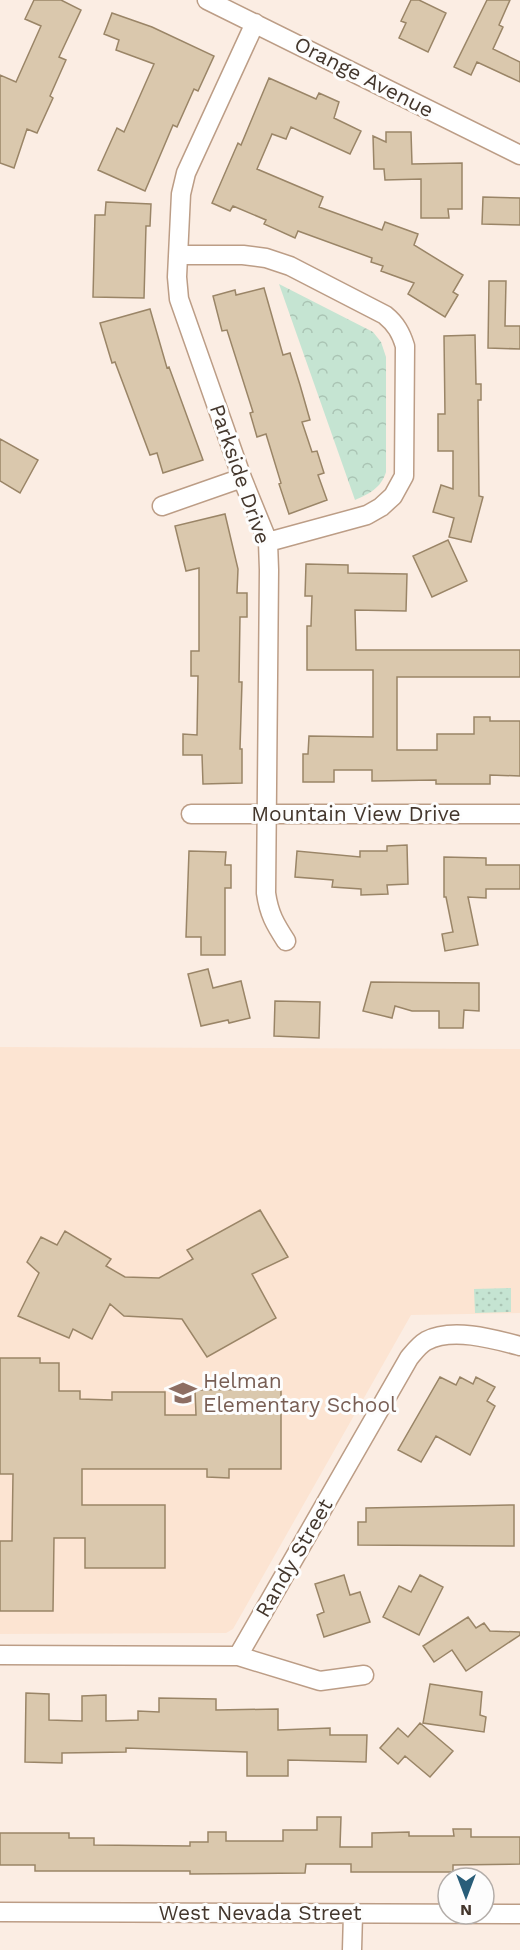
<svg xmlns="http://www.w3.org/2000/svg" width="520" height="1950" viewBox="0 0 520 1950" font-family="'Work Sans',sans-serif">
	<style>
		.built { fill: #fce4d2 }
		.grass { fill: url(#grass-dots) }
		.park { fill: url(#park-crowns) }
		.building { fill: #dac8ad; stroke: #9a8567; stroke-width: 1.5 }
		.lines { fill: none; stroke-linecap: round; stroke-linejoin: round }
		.minor-casing { stroke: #bc9d86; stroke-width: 21 }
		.minor { stroke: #fff; stroke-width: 18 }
		.labels { text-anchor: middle; stroke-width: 6; stroke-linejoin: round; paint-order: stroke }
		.street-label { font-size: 21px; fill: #43362c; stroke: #fdfdfd }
		.education-label { font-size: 21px; fill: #785e54; stroke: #fdfdfd; text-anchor: start }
	</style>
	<defs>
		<pattern id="grass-dots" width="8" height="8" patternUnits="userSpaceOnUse" patternTransform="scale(1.5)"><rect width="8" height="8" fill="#c5e4d2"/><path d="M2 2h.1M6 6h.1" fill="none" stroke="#aac4b4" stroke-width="1.8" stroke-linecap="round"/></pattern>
		<pattern id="park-crowns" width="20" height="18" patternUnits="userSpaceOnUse" patternTransform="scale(1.5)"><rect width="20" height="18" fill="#c5e4d2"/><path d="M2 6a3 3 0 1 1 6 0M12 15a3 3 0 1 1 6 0" fill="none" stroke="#aac4b4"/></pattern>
	</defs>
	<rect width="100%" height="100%" fill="#fbede3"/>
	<!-- built -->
	<path class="built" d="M0 1047 520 1049V1313L411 1315 233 1629 226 1633 0 1634Z"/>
	<!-- grass -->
	<path class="grass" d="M511 1288V1312L475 1313 474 1289Z"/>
	<!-- park -->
	<path class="park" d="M279 284 373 332 381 342 386 357V472C381 488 369 494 355 500Z"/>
	<!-- building -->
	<path class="building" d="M34 0H61L81 10 59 57 66 60 50 96 53 98 37 133 27 129 14 168 0 163V75L16 82 41 26 25 19Z
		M411 0H419L446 13 428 52 399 38 406 23 401 21Z
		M487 0H510L499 25 503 27 493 49 520 62V82L477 62 471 75 454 67Z
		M112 13 152 27 214 56 198 91 194 89 177 127 173 125 145 191 98 170 117 128 124 132 154 64 116 50 119 40 104 34Z
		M269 78 316 99 319 93 339 102 334 118 361 131 350 154 291 127 286 139 272 134 257 169 323 197 319 207 382 230 385 222 418 234 414 245 463 275 453 292 458 295 445 317 408 294 414 283 381 271 383 266 371 262 372 258 298 231 295 238 264 224 266 220 233 206 230 211 212 203 238 143 241 145Z
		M386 132H411L412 164 462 163V209H448L449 218H421V179L385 180 384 169H374L373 136 386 142Z
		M483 197 520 198V225L482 224Z
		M106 202 151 204 150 226H146L144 298 93 297 95 215H105Z
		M489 281H506L505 326H520V349L488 348Z
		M264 288 283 355 290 353 300 385 310 420 302 422 312 452 317 451 324 473 318 475 327 500 289 514 279 484 281 483 266 434 257 437 250 413 253 412 227 330 222 331 213 296 235 290 236 295Z
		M150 309 167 368 169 367 203 460 163 473 157 453 150 455 115 362 112 363 100 323Z
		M475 335 476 384H481V400H478L479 496 483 497 471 542 449 537 454 518 433 512 441 485 453 489V451H438V414H445L444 336Z
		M0 439 38 460 20 493 0 481Z
		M225 514 238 569 237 593H247V617H240L239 682H242L240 749H242V783L203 784 202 755H183V734L197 735 198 676H191V651H199V568L186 571 175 526Z
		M448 540 467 581 432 597 413 556Z
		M306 564 348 565V573L407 574 406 611 355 610 356 650H520V677H397V750H437V734H474V717H490V721H520V776L490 775V784H436V780L372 781V770H334V782H303V754H308L309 736 373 737V670H307V626H311L312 596H305Z
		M407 845 408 884 387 885 388 894 361 895V889L332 887 333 880 295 877 297 851 360 857V851H387V846Z
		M189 851 226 852 225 865H231V888H225V955H201V937H186Z
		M444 857 486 858V865H520V889H486V898L468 897 478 945 445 951 442 934 453 932 446 897H444Z
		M208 969 213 988 241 981 250 1018 229 1023 228 1020 201 1026 188 974Z
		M371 982 479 983V1011L464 1010 463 1028H439V1011H412L395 1006 392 1018 363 1011Z
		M275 1001 320 1002 319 1038 274 1036Z
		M260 1210 288 1257 252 1274 276 1318 207 1357 182 1319 124 1316 110 1304 92 1339 73 1329 69 1338 18 1316 39 1273 27 1262 41 1237 57 1245 65 1231 111 1259 106 1266 125 1277 159 1278 193 1259 187 1250Z
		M0 1358H40V1363H59V1391H80V1399L112 1400V1392H165V1415H196L195 1390 281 1389V1469H229V1478L207 1477V1469H82V1505H165V1568H85V1538H54L53 1611H0V1541H12L13 1474H0Z
		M440 1377 456 1385 460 1377 473 1384 476 1377 495 1387 487 1401 495 1406 470 1455 436 1436 421 1462 398 1450Z
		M514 1505V1546L358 1545V1522H366V1508Z
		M344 1575 350 1595 360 1592 370 1622 324 1637 317 1615 324 1612 315 1584Z
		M420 1575 443 1587 419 1635 383 1617 399 1586 411 1592Z
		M468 1617 476 1628 484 1623 490 1631 520 1632V1635L466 1671 452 1650 434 1662 423 1646Z
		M430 1684 482 1692 480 1715 486 1717 484 1732 423 1723Z
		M26 1693 49 1694V1720L82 1721V1696L106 1695V1721L138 1720V1711L159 1712V1698L216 1699V1710L278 1709V1730L330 1728V1735H367L366 1762 288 1760V1776H247V1752L126 1748V1752L62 1753V1763L25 1762Z
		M420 1723 453 1751 430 1777 405 1756 398 1764 380 1748 398 1728 408 1737Z
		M317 1817H341L340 1847H372V1833L409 1832V1836H454L453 1829H471V1837H520V1864L453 1865V1872H351V1864H306L305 1873 190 1874V1871H35V1865H0V1833H69V1838H94V1845L190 1846V1842H208V1832H226V1841H283V1830H317Z"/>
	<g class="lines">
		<defs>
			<path id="minor" d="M207 0 520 155
				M255 23 186 173 181 194 177 277 179 299 242 478 268 542 269 570 266 893C269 914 275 924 286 941
				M179 255H243L266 258 290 266 385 315C396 324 401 333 405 346L404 476 393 496 381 507 367 515 268 542
				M162 506 242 478
				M191 814H520
				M0 1655 238 1656 409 1358C414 1352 419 1345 426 1341 452 1327 494 1339 520 1346
				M238 1656 320 1681 364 1675
				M0 1912 520 1914
				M352 1950 353 1914"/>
		</defs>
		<!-- minor casing -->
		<use href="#minor" class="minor-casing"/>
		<!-- minor -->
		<use href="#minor" class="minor"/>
	</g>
	<!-- icons -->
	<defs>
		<symbol id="school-bare" viewBox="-9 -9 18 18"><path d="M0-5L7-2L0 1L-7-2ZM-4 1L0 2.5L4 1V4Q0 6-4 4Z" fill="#8d6e63" stroke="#fdfdfd" stroke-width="2.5" paint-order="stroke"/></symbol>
	</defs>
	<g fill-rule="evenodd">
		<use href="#school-bare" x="164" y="1374" width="38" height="38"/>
	</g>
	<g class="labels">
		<!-- street labels -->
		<g class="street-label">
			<text transform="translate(364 77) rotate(27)" y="7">Orange Avenue</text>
			<text transform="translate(240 474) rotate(71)" y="7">Parkside Drive</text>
			<text x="356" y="821">Mountain View Drive</text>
			<text transform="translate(294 1558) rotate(-60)" y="7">Randy Street</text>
			<text x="260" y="1920">West Nevada Street</text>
		</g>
		<!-- education labels -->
		<g class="education-label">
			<text x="203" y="1388">Helman<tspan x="203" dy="24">Elementary School</tspan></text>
		</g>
	</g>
	<!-- north arrow -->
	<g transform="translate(466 1896) rotate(180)"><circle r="28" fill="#fdfdfd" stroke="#b3ada9" stroke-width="1.5"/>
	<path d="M0-4.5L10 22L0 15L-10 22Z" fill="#285d79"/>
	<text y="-9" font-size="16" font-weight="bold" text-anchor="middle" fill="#43362c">N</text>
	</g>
</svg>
